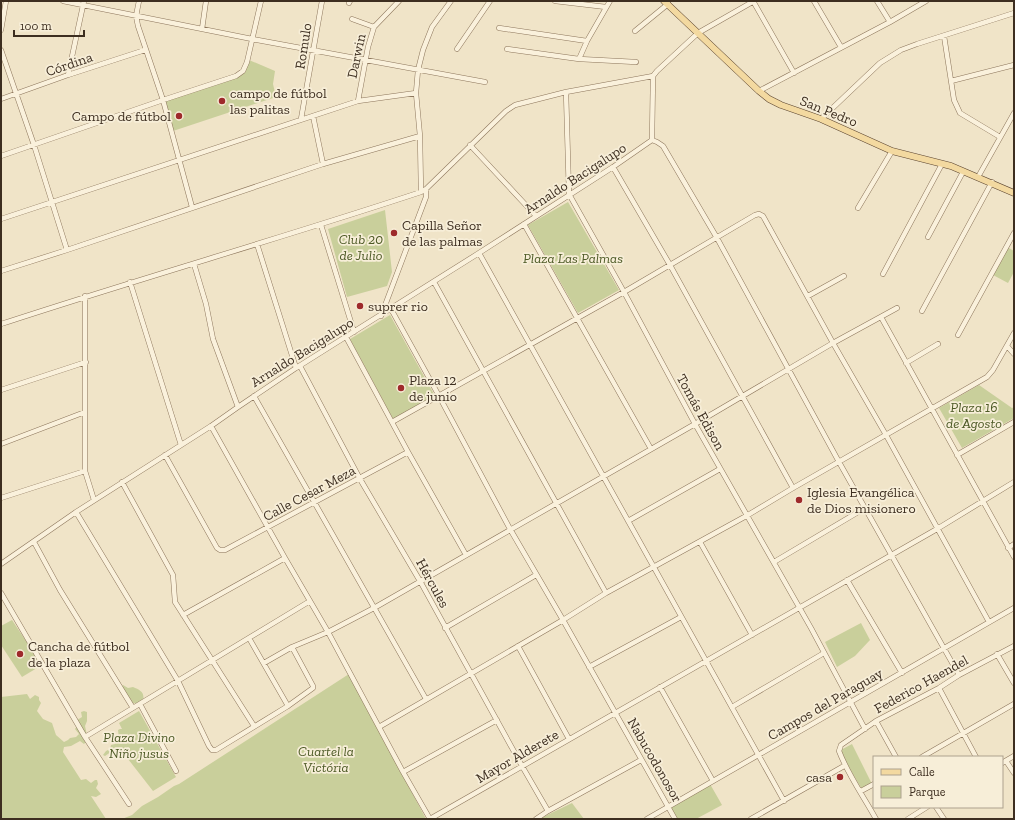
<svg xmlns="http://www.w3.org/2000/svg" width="1015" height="820" viewBox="0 0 1015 820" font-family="'Zilla Slab',serif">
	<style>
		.green { fill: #c9cf9b }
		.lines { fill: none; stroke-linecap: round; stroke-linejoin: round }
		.minor-casing { stroke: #8d765c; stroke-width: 5.5 }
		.major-casing { stroke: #5b4430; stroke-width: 7 }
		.minor { stroke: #faf1dc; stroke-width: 4.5 }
		.major { stroke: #f3d9a0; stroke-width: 6 }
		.poi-dot { fill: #9e2a2b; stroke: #f7eed8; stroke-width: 1.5 }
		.labels { text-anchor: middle; stroke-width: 3.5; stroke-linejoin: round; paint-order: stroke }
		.street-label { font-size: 14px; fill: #3d2e20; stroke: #f7eed8 }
		.poi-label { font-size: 14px; fill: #3d2e20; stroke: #f7eed8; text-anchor: start }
		.park-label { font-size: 14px; font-style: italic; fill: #4d5a26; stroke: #f7eed8 }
	</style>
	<rect width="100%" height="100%" fill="#f0e4c8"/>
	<!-- green -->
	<path class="green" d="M249 60 275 71 273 84 276 97 173 131 165 101 238 77Z
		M568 202 619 290 578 313 528 225Z
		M385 210 392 272 387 286 347 297 328 229Z
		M1007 247 1014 251V272L1008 283 993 275Z
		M390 315 435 396 393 419 350 339Z
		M979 385 1012 408 1014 407V418L962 448 939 408Z
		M12 620 42 665 22 677 1 645V626Z
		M861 623 870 640 855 656 837 667 825 642Z
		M349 674 426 819H122L132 815 142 806 158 797 174 786 179 784Z
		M123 685 128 688 133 687C140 690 145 692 143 701L137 704 134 703 133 704 122 686Z
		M27 694 30 699 35 695 39 697V700L41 703 37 711 43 719 52 723 56 735 64 742 68 740 70 738 76 737 79 734 75 729 77 726V720L82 717 81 712 84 711 87 712V721L85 726 88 740 84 744 80 741 71 746 64 747 63 752 81 780 86 779 91 783 95 780H97L98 784 96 788 101 794 96 797 91 796 106 819H1V697Z
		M139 711 176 777 153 791 121 750 117 751 115 749 105 756 103 755 106 751 110 749 111 745 115 744 119 738 118 730 120 729H122L119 723Z
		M852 744 873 786 863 791 839 751Z
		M710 784 722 805 696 819H677L670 807Z
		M572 803 584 819H539Z"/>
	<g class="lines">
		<defs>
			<path id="minor" d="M63 1 252 39 485 82
				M139 1 136 16 138 26 163 100 192 207
				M555 1 606 7
				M753 1 794 73
				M814 1 841 47
				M877 1 890 22
				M349 3 350 1
				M352 19 374 27
				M499 28 587 41
				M202 29 206 1
				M1 30 6 1
				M635 31 668 4
				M944 36 954 100 960 113 1000 137
				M457 49 490 1
				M507 49 579 59 636 62
				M1 50 34 145 67 250
				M579 59 587 41 610 1
				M68 75 84 1
				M951 81 1014 65
				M759 91 890 22 926 1
				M566 92 569 194 624 292 695 424 811 628 865 729
				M1 99 68 75 145 50
				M358 101 368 47 374 27 399 1
				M313 116 323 164
				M301 119 322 1
				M821 119 880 63 901 50 917 44 1014 13
				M652 140 657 142 663 146 717 238 839 462 959 675
				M652 140 653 76 657 71 698 33 754 1
				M470 145 536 216
				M1 156 163 100 236 76 243 71 247 62 261 1
				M613 167 670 265 793 488
				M978 177 1014 113
				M421 192 420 136 416 93 418 70 423 50 432 27 451 1
				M858 208 892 151
				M1 219 358 101 416 93
				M524 224 651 449
				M321 225 354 332
				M928 237 963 172
				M257 244 296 368
				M479 253 784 801
				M194 264 206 304 213 339 238 407
				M1 271 67 250 323 164 420 136
				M883 274 942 164
				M130 282 181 445
				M434 282 606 593
				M85 296V471L94 500
				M808 296 844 276
				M391 309 439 396 510 529 563 620 675 819
				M922 311 992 182
				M381 316 426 197V189
				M881 317 1014 557
				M1 324C141 278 282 238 421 192L426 189 506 111 515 105 566 92 653 76
				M958 335 1014 233
				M346 337 408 452 466 555
				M1007 346 1014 354
				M906 363 938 344
				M300 366 360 479 420 581 522 766 548 811
				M1 390 86 362
				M254 396 426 699
				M392 422 624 292 755 215 759 214 763 216 833 343 886 435 989 622
				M211 426 285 558 328 632 403 772 430 819
				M1 444 85 412
				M165 455 217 548 220 550H225L408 452
				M957 455 1014 422
				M122 482 173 575 175 602 254 726
				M1 498 85 471
				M76 512 178 681 209 746 212 750H216L288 706 313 688V686L292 647
				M628 521 720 469
				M34 542 60 590 133 708
				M700 542 752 635
				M1008 548 1014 544
				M774 562 865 508
				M1 564 76 512 211 426 238 407 296 368 479 253 613 167 652 140
				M847 580 902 673
				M1 593 85 737 129 804
				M183 615 285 558
				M445 628 536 575
				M249 638 288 706
				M518 646 569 739
				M997 654 1014 683
				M264 663 292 647 328 632 374 608 695 424 833 343 897 308
				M589 667 681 617
				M660 687 713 781
				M939 688 976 757
				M140 704 176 771
				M732 707 824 653
				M876 721 896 757
				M379 727 563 620 606 593 748 515 793 488 987 377 993 370 1014 333
				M85 737 310 601
				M922 757 1014 704
				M1006 761 1014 773
				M1002 763 1014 756
				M403 772 497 720
				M861 791 874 784
				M936 807 944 819
				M430 819 937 529 1014 482
				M536 819 548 811 641 760
				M647 819 1014 608
				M751 819 844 766
				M876 819C864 797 848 775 839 751L841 745 876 721 939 688 959 675 1014 646
				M908 819 927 807"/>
			<path id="major" d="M664 1 759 91 769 99 781 105 821 119 892 151 951 166 1014 193"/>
		</defs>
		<!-- minor casing -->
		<use href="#minor" class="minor-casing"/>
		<!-- major casing -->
		<use href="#major" class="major-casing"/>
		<!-- minor -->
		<use href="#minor" class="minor"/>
		<!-- major -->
		<use href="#major" class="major"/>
	</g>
	<!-- markers -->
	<g class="poi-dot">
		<circle cx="222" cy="101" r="4"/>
		<circle cx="179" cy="116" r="4"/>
		<circle cx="394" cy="233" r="4"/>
		<circle cx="360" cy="306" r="4"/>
		<circle cx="401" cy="388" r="4"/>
		<circle cx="799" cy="500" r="4"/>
		<circle cx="20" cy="654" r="4"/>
		<circle cx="840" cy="777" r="4"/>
	</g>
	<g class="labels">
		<!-- street labels -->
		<g class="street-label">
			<text transform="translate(303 46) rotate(-81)" y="5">Romulo</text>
			<text transform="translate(356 56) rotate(-78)" y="5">Darwin</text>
			<text transform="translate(69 64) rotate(-19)" y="5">Córdina</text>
			<text transform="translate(829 111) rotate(22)" y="5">San Pedro</text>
			<text transform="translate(575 178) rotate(-33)" y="5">Arnaldo Bacigalupo</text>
			<text transform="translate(302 352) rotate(-32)" y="5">Arnaldo Bacigalupo</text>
			<text transform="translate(701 412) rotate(61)" y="5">Tomás Edison</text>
			<text transform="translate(309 493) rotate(-28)" y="5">Calle Cesar Meza</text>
			<text transform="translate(433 583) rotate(61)" y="5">Hércules</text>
			<text transform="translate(921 684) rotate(-29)" y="5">Federico Haendel</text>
			<text transform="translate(825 704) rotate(-30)" y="5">Campos del Paraguay</text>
			<text transform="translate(517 756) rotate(-30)" y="5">Mayor Alderete</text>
			<text transform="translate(655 760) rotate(60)" y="5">Nabucodonosor</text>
		</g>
		<!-- poi labels -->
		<g class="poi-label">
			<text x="230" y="98">campo de fútbol<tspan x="230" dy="16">las palitas</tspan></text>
			<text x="171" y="121" text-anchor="end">Campo de fútbol</text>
			<text x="402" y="230">Capilla Señor<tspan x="402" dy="16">de las palmas</tspan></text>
			<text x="368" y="311">suprer rio</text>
			<text x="409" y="385">Plaza 12<tspan x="409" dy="16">de junio</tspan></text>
			<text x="807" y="497">Iglesia Evangélica<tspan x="807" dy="16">de Dios misionero</tspan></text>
			<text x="28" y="651">Cancha de fútbol<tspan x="28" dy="16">de la plaza</tspan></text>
			<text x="832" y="782" text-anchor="end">casa</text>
		</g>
		<!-- park labels -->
		<g class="park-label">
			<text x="361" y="244">Club 20<tspan x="361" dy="16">de Julio</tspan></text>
			<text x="573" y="263">Plaza Las Palmas</text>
			<text x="974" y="412">Plaza 16<tspan x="974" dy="16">de Agosto</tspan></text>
			<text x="139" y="742">Plaza Divino<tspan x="139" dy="16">Niño jusus</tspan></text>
			<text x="326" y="756">Cuartel la<tspan x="326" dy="16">Victória</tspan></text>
		</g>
	</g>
	<!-- border -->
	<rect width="1015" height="820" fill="none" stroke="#3d2e20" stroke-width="4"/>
	<!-- legend -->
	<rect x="873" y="756" width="130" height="52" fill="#f7eed8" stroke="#ada18e"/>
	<rect x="881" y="769" width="20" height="6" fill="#f3d9a0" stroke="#ada18e"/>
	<text x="909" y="776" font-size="12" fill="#3d2e20">Calle</text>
	<rect x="881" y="786" width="20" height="12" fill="#c9cf9b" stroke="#ada18e"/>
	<text x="909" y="796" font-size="12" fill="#3d2e20">Parque</text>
	<!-- scale -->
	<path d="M14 30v6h70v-6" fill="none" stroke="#3d2e20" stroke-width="2"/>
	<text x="20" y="30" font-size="12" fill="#3d2e20" stroke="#f7eed8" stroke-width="3" paint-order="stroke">100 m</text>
</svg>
